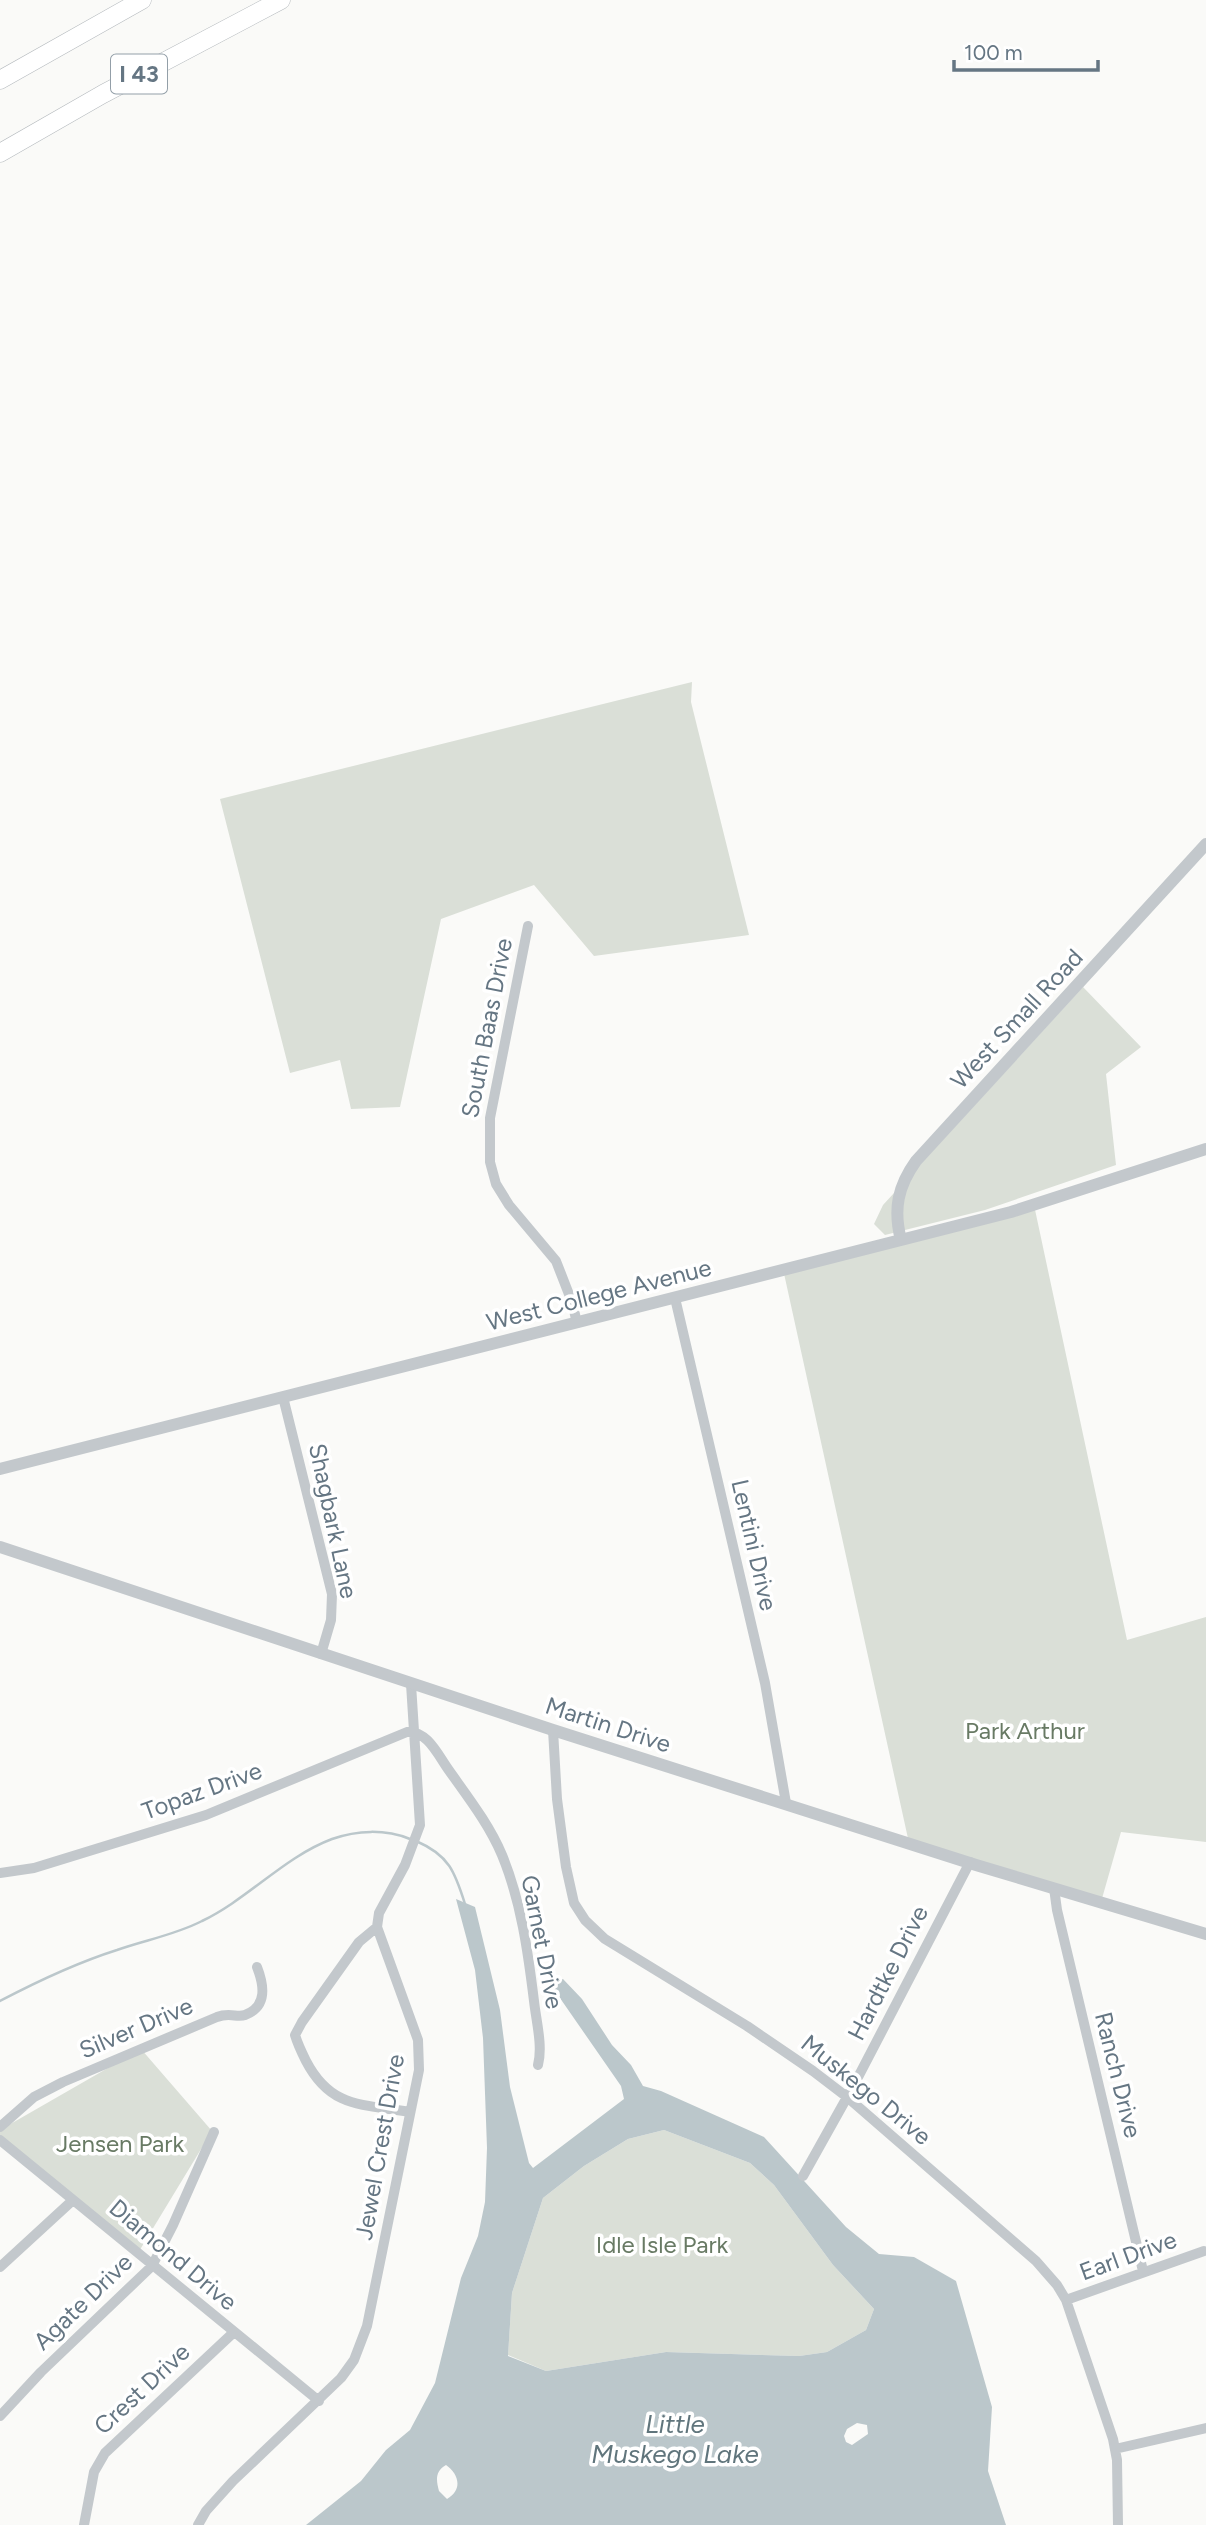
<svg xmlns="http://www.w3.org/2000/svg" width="1206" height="2525" viewBox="0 0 1206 2525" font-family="Figtree,sans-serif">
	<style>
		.green { fill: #dadfd7 }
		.water { fill: #bbc7cb; fill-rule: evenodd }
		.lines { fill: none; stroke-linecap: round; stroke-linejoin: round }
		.stream { stroke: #bbc7cb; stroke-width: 2.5 }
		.motorway-casing { stroke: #b4b9bd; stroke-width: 19 }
		.minor { stroke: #c3c8cc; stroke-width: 10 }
		.tertiary { stroke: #c3c8cc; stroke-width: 12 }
		.motorway { stroke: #fff; stroke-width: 18 }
		.labels { text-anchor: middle; stroke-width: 7; stroke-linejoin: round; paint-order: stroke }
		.shield { fill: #fff; stroke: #939fa8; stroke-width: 2 }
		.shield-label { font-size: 23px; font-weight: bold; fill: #657683 }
		.street-label { font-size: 24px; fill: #657683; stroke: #fff }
		.park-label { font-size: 24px; fill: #687a64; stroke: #fff }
		.water-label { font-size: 26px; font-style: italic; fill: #60757c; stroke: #fff }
	</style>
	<rect width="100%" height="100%" fill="#fafaf8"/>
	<!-- green -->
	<path class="green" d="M692 682 691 702 749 935 594 956 534 885 441 919 400 1107 351 1109 340 1060 290 1073 220 799Z
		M1083 987 1141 1047 1106 1074 1116 1165 985 1210 885 1235 874 1224 883 1205Z
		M1034 1205 1127 1640 1206 1617V1842L1121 1832 1101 1902 909 1843 783 1269Z
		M141 2049 212 2131 138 2253 0 2140V2130Z
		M664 2130 750 2163 774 2185 833 2265 874 2309 866 2330 827 2352 799 2356 666 2352 546 2371 508 2355 512 2293 543 2198 584 2166 628 2139Z"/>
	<!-- water -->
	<path class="water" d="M456 1899 475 1907 500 2010 510 2087 529 2163 533 2168 624 2099 621 2086 553 1988 556 1981 563 1979 582 1999 612 2045 631 2065 643 2086 661 2091 764 2137 846 2227 879 2254 914 2257 956 2281 992 2407 988 2471 1006 2525H306L361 2481 386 2450 410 2430 435 2383 461 2278 478 2236 485 2202 487 2148 483 2038 475 1970ZM664 2130 750 2163 774 2185 833 2265 874 2309 866 2330 827 2352 799 2356 666 2352 546 2371 508 2356 512 2293 543 2198 584 2166 628 2139ZM857 2423 867 2425 868 2434 852 2445 846 2442 844 2436 847 2429ZM446 2465C459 2474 463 2490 447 2499L439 2491C436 2480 435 2471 446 2465Z"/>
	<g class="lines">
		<!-- stream -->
		<path class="stream" d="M416 1841C449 1855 455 1872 465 1904
			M0 2001C38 1981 76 1963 117 1950 145 1940 175 1935 202 1921 248 1899 284 1857 332 1839 357 1830 385 1829 410 1839"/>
		<defs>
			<path id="motorway" d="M0 80 142 0
				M0 153 103 94 281 0"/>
		</defs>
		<!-- motorway casing -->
		<use href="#motorway" class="motorway-casing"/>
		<!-- minor -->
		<path class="minor" d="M528 926 490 1118V1162L496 1184 509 1205 556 1261 572 1302 577 1323
			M675 1298 765 1683 786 1803
			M283 1397 332 1594 331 1620 321 1654
			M553 1730 557 1799 566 1867 574 1903 585 1920 605 1939 747 2026 813 2071 847 2097 1036 2261 1057 2285 1066 2300 1113 2439 1117 2460 1118 2525
			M0 1873 34 1868 206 1815 407 1732C427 1730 438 1755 448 1769 467 1796 489 1824 502 1855 521 1901 528 1952 534 2001 536 2020 543 2046 538 2065
			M1054 1888 1057 1910 1143 2271
			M377 1927 359 1942 302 2022 295 2035C298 2045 302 2053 306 2061 331 2109 363 2104 410 2112
			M0 2127 34 2097 63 2082 217 2017C230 2012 237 2018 245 2015 268 2006 264 1985 257 1967
			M0 2140 319 2401
			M803 2176 855 2083 970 1862
			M0 2267 73 2200
			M1066 2300 1204 2251
			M0 2416 41 2372 152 2266 173 2225 214 2132
			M1115 2449 1206 2428
			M84 2525 94 2472 105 2453 233 2333
			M198 2525 206 2511 233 2481 341 2378 354 2360 367 2326 419 2070 418 2040 377 1927 379 1913 405 1865 420 1825 411 1684"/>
		<!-- tertiary -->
		<path class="tertiary" d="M901 1240C893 1209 898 1186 916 1161L1206 844
			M0 1469 1011 1212 1206 1149
			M0 1547 553 1730 976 1865 1206 1934"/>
		<!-- motorway -->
		<use href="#motorway" class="motorway"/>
	</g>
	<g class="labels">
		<!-- shield labels -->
		<rect class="shield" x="111" y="54.5" width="56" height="39" rx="5"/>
		<g class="shield-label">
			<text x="139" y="82">I 43</text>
		</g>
		<!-- street labels -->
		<g class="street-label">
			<text transform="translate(1017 1019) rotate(-47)" y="8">West Small Road</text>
			<text transform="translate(487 1028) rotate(-79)" y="8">South Baas Drive</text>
			<text transform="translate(599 1295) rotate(-14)" y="8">West College Avenue</text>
			<text transform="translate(333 1521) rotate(78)" y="8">Shagbark Lane</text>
			<text transform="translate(754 1545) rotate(77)" y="8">Lentini Drive</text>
			<text transform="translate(608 1725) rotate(18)" y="8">Martin Drive</text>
			<text transform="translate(202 1791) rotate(-20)" y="8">Topaz Drive</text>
			<text transform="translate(542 1942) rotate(79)" y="8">Garnet Drive</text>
			<text transform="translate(888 1973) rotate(-63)" y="8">Hardtke Drive</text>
			<text transform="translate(136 2028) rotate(-23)" y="8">Silver Drive</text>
			<text transform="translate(1118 2075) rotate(76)" y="8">Ranch Drive</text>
			<text transform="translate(866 2090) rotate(39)" y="8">Muskego Drive</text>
			<text transform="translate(380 2147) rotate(-80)" y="8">Jewel Crest Drive</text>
			<text transform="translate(173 2255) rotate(40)" y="8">Diamond Drive</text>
			<text transform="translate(1128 2256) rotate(-20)" y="8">Earl Drive</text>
			<text transform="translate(83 2302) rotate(-44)" y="8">Agate Drive</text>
			<text transform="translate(142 2389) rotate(-43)" y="8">Crest Drive</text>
		</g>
		<!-- park labels -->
		<g class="park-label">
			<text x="1025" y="1739">Park Arthur</text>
			<text x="120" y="2152">Jensen Park</text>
			<text x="662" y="2253">Idle Isle Park</text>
		</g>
		<!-- water labels -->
		<g class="water-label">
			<text x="675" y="2433">Little<tspan x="675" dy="30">Muskego Lake</tspan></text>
		</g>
	</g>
	<!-- scale -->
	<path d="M954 60v10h144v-10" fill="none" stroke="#657683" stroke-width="3.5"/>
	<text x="964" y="60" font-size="21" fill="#657683" stroke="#ffffff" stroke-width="5" paint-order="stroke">100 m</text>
</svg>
